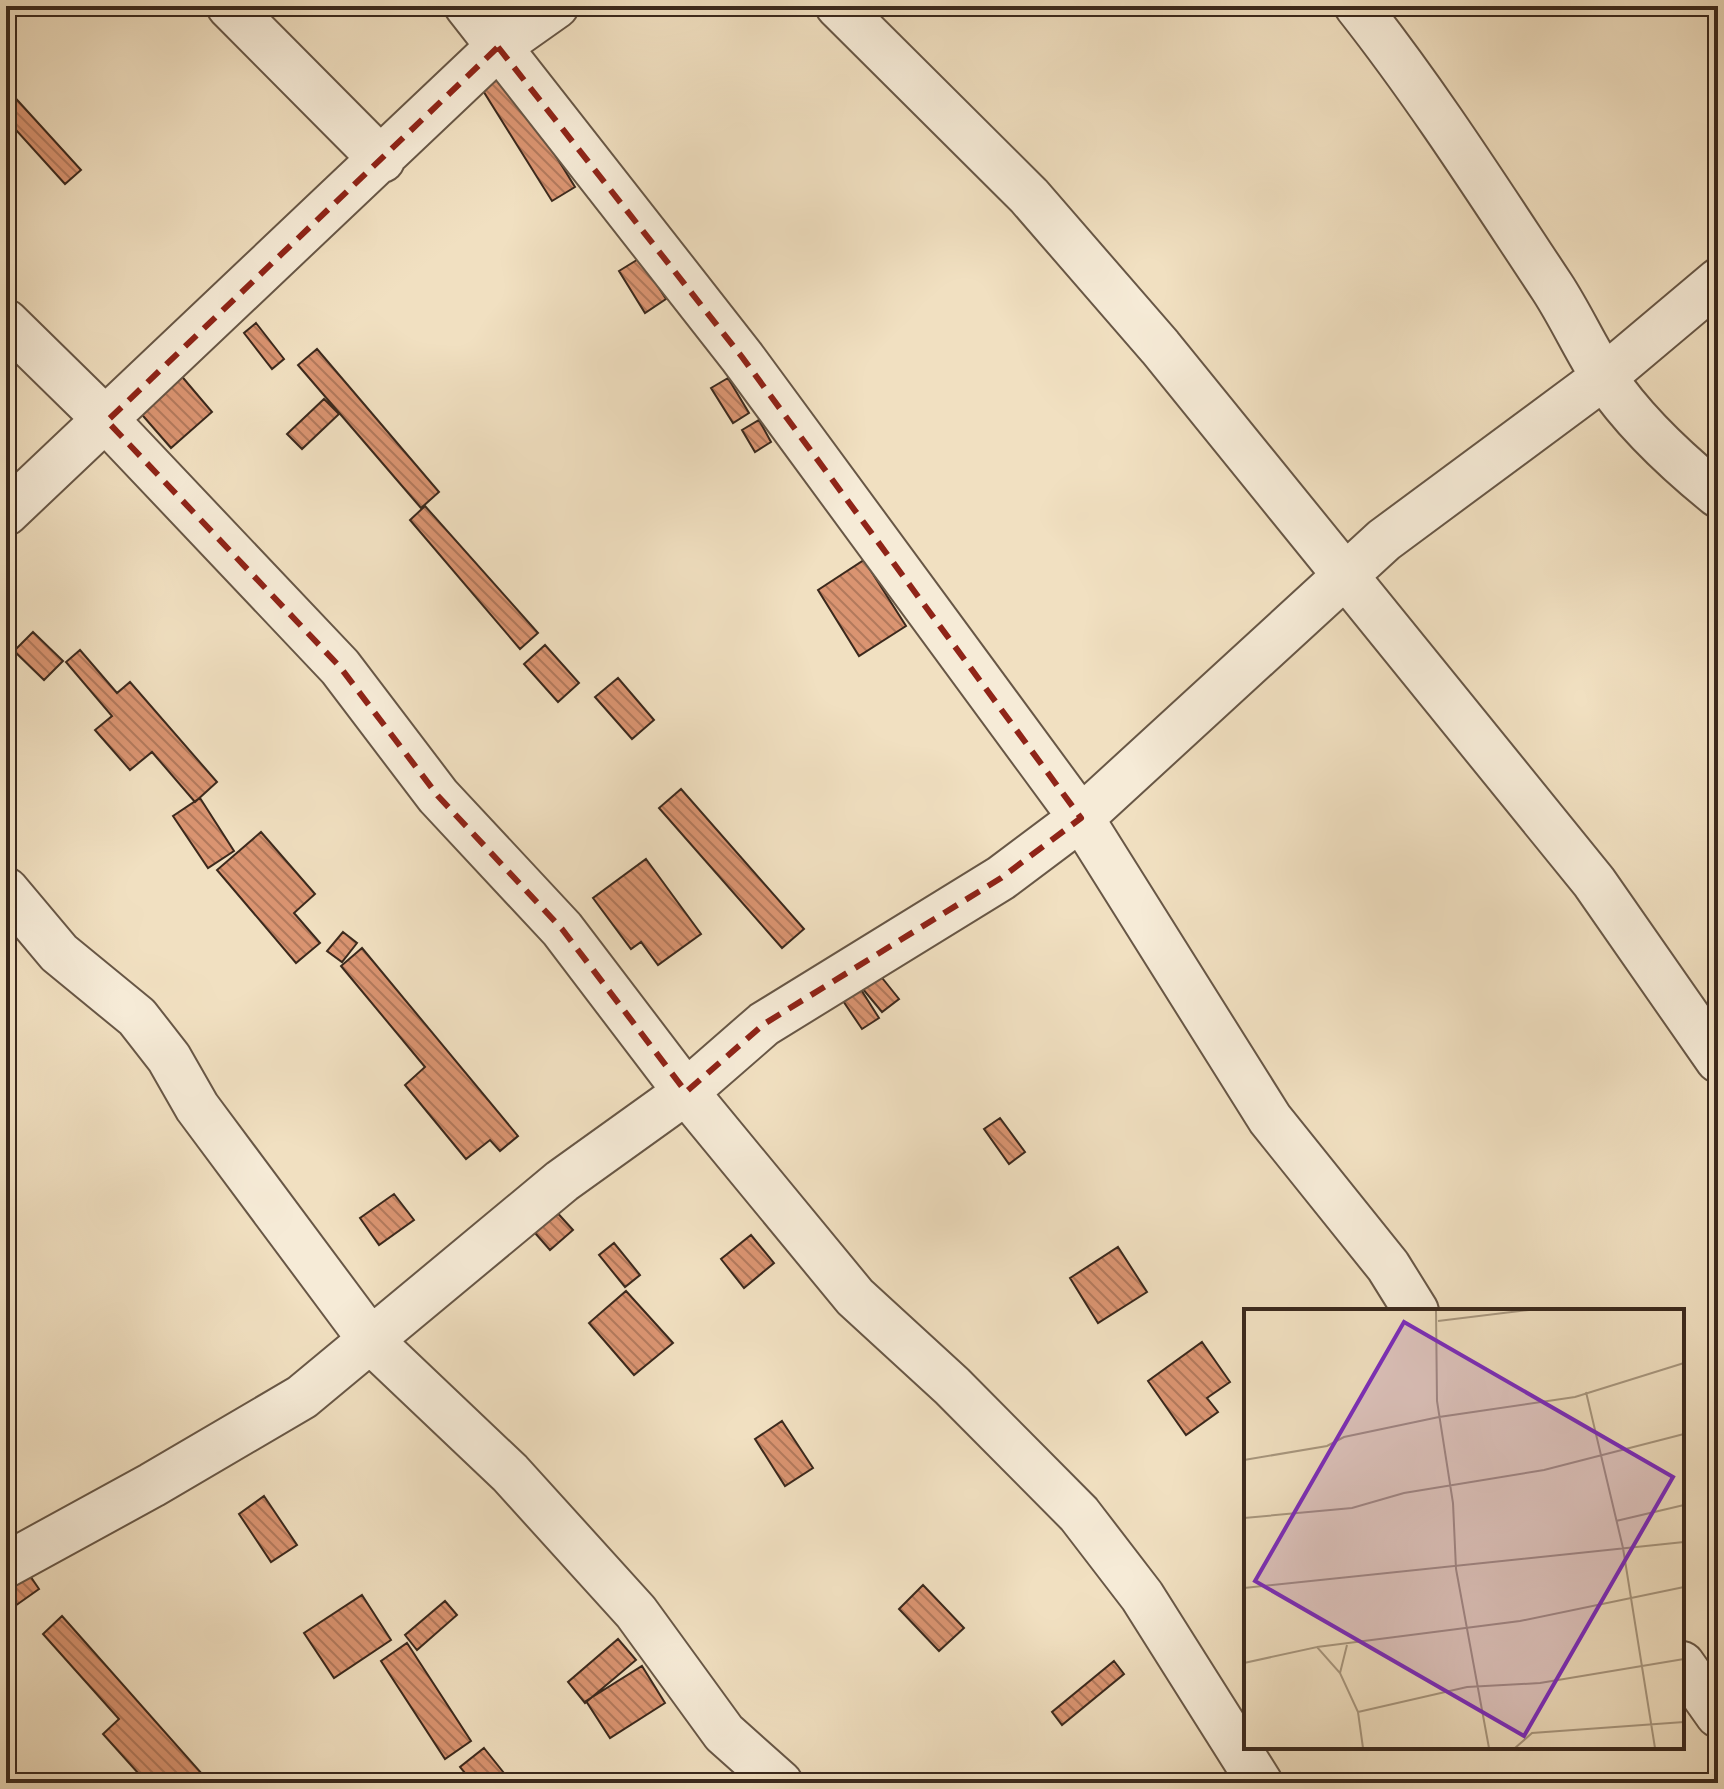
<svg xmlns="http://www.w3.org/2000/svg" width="1724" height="1789" viewBox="0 0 1724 1789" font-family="'Sorts Mill Goudy',serif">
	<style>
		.building { fill: url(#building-back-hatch); stroke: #3b291d; stroke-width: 2 }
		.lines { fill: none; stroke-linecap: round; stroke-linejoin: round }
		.minor-casing { stroke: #685746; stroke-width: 48 }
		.minor { stroke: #f6ebd7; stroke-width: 44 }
		.marked { fill: none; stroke: #8f2418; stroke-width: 6; stroke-dasharray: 16 10; stroke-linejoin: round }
		.inset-road { fill: none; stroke: #a8977f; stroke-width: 2 }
		.view { fill: #7b2cbf; fill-opacity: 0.15; stroke: #7b2cbf; stroke-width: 4 }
		.inset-edge { fill: none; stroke: #3b291d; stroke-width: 4 }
	</style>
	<defs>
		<pattern id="building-back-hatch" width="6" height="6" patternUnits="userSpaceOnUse" patternTransform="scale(2)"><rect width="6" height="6" fill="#da9471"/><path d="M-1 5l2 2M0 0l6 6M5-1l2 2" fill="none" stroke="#b2795c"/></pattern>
	</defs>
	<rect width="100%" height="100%" fill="#f1e0c1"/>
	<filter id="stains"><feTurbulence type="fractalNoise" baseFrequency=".0025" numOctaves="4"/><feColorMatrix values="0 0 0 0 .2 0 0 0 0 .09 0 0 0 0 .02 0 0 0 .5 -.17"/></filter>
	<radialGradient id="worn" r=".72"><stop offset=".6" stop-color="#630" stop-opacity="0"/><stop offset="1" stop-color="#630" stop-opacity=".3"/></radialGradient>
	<!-- building -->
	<path class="building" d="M506 75 575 187 552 201 482 89Z
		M9 91 81 170 65 184 6 119Z
		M640 258 666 299 645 313 619 271Z
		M256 323 284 359 272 369 244 333Z
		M317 349 439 492 421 508 298 365Z
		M173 366 212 412 171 448 131 402Z
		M728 378 749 413 733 423 711 388Z
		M324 399 339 414 302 449 287 434Z
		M759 420 771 442 755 452 742 430Z
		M425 506 538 633 520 649 410 520Z
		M864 560 906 626 859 656 818 590Z
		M33 632 63 661 44 680 14 651Z
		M545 645 579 683 558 702 524 664Z
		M80 650 117 693 130 682 217 782 195 802 152 752 130 770 95 730 112 716 66 662Z
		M618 678 654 720 632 739 595 697Z
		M681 789 804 929 782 948 659 808Z
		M200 798 234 851 208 868 173 816Z
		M261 832 315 894 294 913 320 943 296 963 217 870Z
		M646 859 701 934 658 965 641 942 631 949 593 898Z
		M343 932 357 943 342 962 327 951Z
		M362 948 518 1136 500 1151 490 1140 466 1159 405 1085 425 1067 341 966Z
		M875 969 899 999 882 1012 857 982Z
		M853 977 879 1018 862 1029 835 989Z
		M1000 1118 1025 1152 1009 1164 984 1129Z
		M394 1194 414 1220 379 1245 360 1218Z
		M543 1197 573 1230 550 1250 521 1217Z
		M751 1235 774 1263 744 1288 721 1259Z
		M614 1243 640 1275 625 1287 599 1255Z
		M1118 1247 1147 1292 1098 1323 1070 1278Z
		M626 1291 673 1343 634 1375 589 1323Z
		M1202 1342 1230 1382 1207 1398 1218 1412 1186 1435 1148 1381Z
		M782 1421 813 1468 785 1486 755 1439Z
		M264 1496 297 1545 271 1562 239 1514Z
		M22 1564 39 1589 8 1611 6 1576Z
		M923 1585 964 1628 939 1651 899 1609Z
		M362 1595 391 1640 334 1678 304 1633Z
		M445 1601 457 1615 417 1650 405 1635Z
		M62 1616 210 1783H147L103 1734 119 1719 43 1634Z
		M618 1639 636 1660 585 1703 568 1682Z
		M407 1643 471 1741 445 1759 381 1661Z
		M1114 1661 1124 1674 1062 1725 1052 1712Z
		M642 1666 665 1703 610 1738 586 1701Z
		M484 1748 512 1783H473L460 1767Z"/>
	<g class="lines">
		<defs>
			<path id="minor" d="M229 6 382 160
				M467 6 742 357 1081 818 1270 1119 1388 1266 1416 1311
				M838 6 1029 196 1160 347 1594 882 1718 1060
				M1357 6C1428 96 1489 192 1552 287 1571 316 1585 348 1604 377 1634 422 1676 461 1718 495
				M6 322 107 421 340 667 438 796 562 929 686 1092 855 1297 952 1386 1079 1514 1142 1596 1260 1783
				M6 513 498 47 556 6
				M6 890 59 953 137 1017 169 1058 197 1107 372 1342 510 1473 636 1612 724 1733 780 1783
				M6 1565 152 1485 302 1397 562 1181 686 1092 764 1024 1001 878 1081 818 1384 540 1604 377 1718 281
				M1682 1664 1718 1715"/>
		</defs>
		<!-- minor casing -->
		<use href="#minor" class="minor-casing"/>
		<!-- minor -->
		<use href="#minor" class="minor"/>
	</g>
	<!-- marked area -->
	<path class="marked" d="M498 47 742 357 1081 818 1001 878 764 1024 686 1092 562 929 438 796 340 667 107 421Z"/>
	<!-- overview -->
	<g transform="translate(1244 1309)">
		<rect width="440" height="440" fill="#f1e0c1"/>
		<path class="inset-road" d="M192 1 193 92 209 194 212 260 245 439M194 12 285 1M342 83 379 239 411 439M0 151 83 137 100 128 195 108 331 88 440 54M0 209 108 199 160 184 300 161 440 125M372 212 440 196M0 279 440 233M73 338 276 312 440 278M0 354 73 338 96 364 114 403 119 439M96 364 103 336M114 403 223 378 296 374 440 350M271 439 288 424 440 413"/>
		<path class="view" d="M160 13 429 168 280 427 11 272Z"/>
		<rect width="440" height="440" class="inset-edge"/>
	</g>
	<!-- margin -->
	<rect width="1724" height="1789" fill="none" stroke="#f1e0c1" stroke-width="32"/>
	<rect x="8" y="8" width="1708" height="1773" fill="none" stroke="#3b291d" stroke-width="4"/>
	<rect x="16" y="16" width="1692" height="1757" fill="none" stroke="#3b291d" stroke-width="2"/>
	<rect width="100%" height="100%" filter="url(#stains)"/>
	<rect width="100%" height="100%" fill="url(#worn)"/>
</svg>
